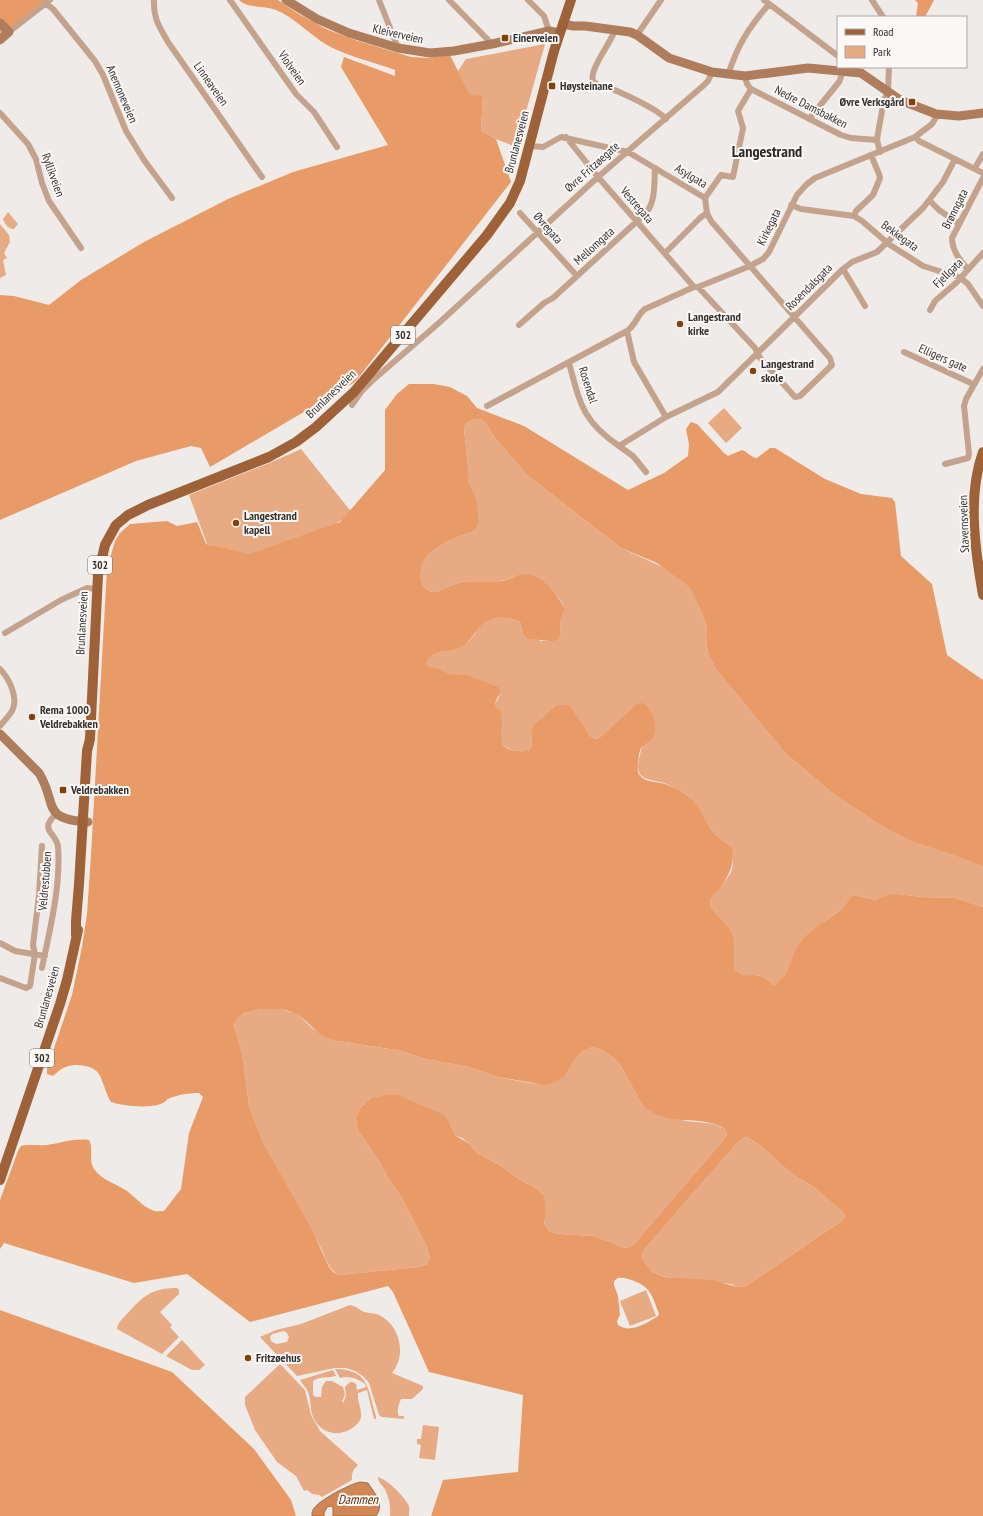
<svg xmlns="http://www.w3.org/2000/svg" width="983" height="1516" viewBox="0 0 983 1516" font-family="'PT Sans Narrow',sans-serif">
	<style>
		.green { fill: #e7aa82; fill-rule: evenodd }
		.forest { fill: #e99b67; fill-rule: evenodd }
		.water { fill: #d18653; stroke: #a26c49 }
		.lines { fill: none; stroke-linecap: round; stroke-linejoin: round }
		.street { stroke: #c5a28c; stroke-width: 6 }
		.secondary { stroke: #af7d5c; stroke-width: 9 }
		.primary { stroke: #9f6238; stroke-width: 10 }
		.poi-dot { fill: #82420a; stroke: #fbf8f6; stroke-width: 1.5 }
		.labels { text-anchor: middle; stroke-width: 4; stroke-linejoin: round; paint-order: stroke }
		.shield { fill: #fbf8f6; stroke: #6f6d6c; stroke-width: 1 }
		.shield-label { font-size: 11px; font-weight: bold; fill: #333131 }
		.street-label { font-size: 12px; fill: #333131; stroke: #fbf8f6 }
		.poi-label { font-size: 12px; font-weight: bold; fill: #333131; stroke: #fbf8f6; text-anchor: start }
		.water-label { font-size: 13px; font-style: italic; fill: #5f2e04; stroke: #fbf8f6 }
		.district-label { font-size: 16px; font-weight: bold; fill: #2c2a28; stroke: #fbf8f6 }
	</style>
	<rect width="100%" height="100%" fill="#eeebe9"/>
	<!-- green -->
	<path class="green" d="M545 44 516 147 496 139 481 131 483 96H470L458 71 466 59Z
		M8 212 18 224 14 229C8 229 5 224 3 219Z
		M0 224 9 235 10 242 4 253 7 258 3 260 6 275 0 278Z
		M724 408 742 428 726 443 708 423Z
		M480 419 485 422 495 438 527 475 621 548 665 568 684 583 691 590 703 616 707 629V646L708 653 716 669 785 753 836 796 874 821 983 866V907L955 898 921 897 898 894 876 900 853 895 842 908 824 922 792 962 789 970 782 980 774 985C769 982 767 978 760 976 749 973 747 979 735 970 732 957 738 942 731 930 727 923 710 910 710 903 710 894 727 881 731 872 734 866 732 855 732 847 727 843 720 839 715 834 705 823 699 808 689 797 683 791 672 786 664 783 649 779 634 781 639 759 643 746 638 748 651 740L601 737 595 739 590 736 585 729 531 733 532 746 528 751C490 752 506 736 501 712L497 708 495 704 501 693 458 675 449 674 441 669 428 666 426 663 428 657 433 654C440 651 464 646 468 642 473 638 476 631 480 626 490 614 507 616 520 622L523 634 541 641 559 639C562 632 560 631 560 625 562 608 570 611 556 595 543 578 536 571 513 577 508 579 504 581 498 581 486 582 470 580 459 583 451 584 441 592 433 592 427 591 422 586 421 580 417 548 453 540 476 530L479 523 471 488 468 481V467L464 428 466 423 472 420Z
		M301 449 349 509 352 511 345 518 325 530 251 557 207 544 189 495 272 462Z
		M262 1009H279L296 1013 304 1020 313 1029 332 1040 402 1051 425 1059 469 1067 498 1077 530 1083 546 1084 565 1076 576 1058 583 1051 592 1047 600 1049 610 1055 619 1063 643 1106C656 1111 669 1117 682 1120 697 1124 711 1120 725 1129L727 1134 726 1137 634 1244 628 1248 621 1247 611 1242 593 1236 560 1234 550 1232 544 1224 546 1213 532 1186 520 1180 503 1167 477 1153 470 1144 462 1138 456 1136 450 1124 370 1099 359 1109 356 1119 358 1130 379 1161 388 1178 402 1198 427 1247 430 1259 427 1264 419 1267 339 1275C329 1270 326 1260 322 1250L263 1142 249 1106 242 1053 234 1026 237 1019 244 1013Z
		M747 1137 761 1146 792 1174 817 1189 834 1205 842 1211 845 1216 843 1220 746 1286 737 1287 731 1284 666 1277 652 1272 643 1259 642 1255 644 1250 736 1144 743 1138Z
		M177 1288 179 1290V1294L160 1312 172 1325 170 1327 179 1337 162 1354 117 1329C117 1323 123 1318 127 1314 143 1296 152 1288 177 1288Z
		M646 1290 656 1316 630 1326 620 1301Z
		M350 1305C358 1307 358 1309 364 1312 367 1313 374 1313 379 1315 400 1325 407 1355 392 1373L423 1386V1389L412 1399H401C399 1404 396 1411 399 1416H404V1419L382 1417 379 1415 369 1383 363 1376 355 1371 346 1368H335L297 1376 260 1337 276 1330 301 1324ZM284 1331 287 1333 289 1337 287 1342 276 1344 271 1341 270 1337 272 1334Z
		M182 1340 205 1365 199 1370H192L166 1356Z
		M280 1364 305 1390 311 1415 320 1431 358 1465C353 1469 351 1474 352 1480L322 1497 319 1495 312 1494 307 1490 304 1491 296 1476 277 1462 255 1430 245 1405V1397Z
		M335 1369C370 1369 368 1391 376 1416V1419H374L367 1390 358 1393C357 1401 362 1409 361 1417 361 1422 353 1428 349 1430 333 1438 317 1430 312 1414 310 1407 311 1399 308 1392 306 1387 302 1384 300 1380L333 1370 336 1376C328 1378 319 1376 313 1381V1395L316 1397H321L322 1387 326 1381H332L343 1387 345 1395 342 1401 343 1403 346 1396 345 1387 350 1382H353L356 1384 357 1390 366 1387 365 1384C359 1379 348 1375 340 1378Z
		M423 1425 439 1427 435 1460 419 1458 421 1445 417 1444V1439H421Z
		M378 1477C388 1480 405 1497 409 1506 410 1510 409 1513 409 1516H390C391 1507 389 1496 384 1488 381 1484 378 1482 378 1477Z"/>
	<!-- forest -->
	<path class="forest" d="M0 0H45L0 37Z
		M239 0H278L297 13 326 29 355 40 411 57 428 58 450 55 470 95 483 96 481 131 496 139 511 182 355 382 210 467 201 448 191 446 136 461 0 520V295L14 296 49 305 81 280 144 242 228 199 293 172 388 145 341 67 344 57 395 76V70C373 62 347 56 327 45 309 34 295 18 276 10 265 5 248 9 239 0Z
		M915 0H934L925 17H916L918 3Z
		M409 384H434L450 387 467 396 477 408 524 426 628 490 664 473 688 456 689 444 686 429 691 422 697 424 724 453 728 456 742 450C748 452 750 457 757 458L770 448H775L825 479 861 494 892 498 895 502 901 556 932 584 947 655 983 680V866L954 855 909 840 874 821 836 796 785 753 716 669 708 653 707 646V629L703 616 691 590 684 583 657 563 621 548 527 475 495 438 485 422 480 419 472 420 466 423 464 428 468 467V481L476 499 479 523 476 530C453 540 417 548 421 580 422 586 427 591 433 592 441 592 451 584 459 583 471 580 489 582 502 581 508 580 513 577 519 575 536 571 548 583 556 595 570 614 563 606 560 625 560 631 562 633 559 639L553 641 528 639 523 634 520 622C506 615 488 615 478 629 473 635 469 643 461 647 449 653 432 648 426 663L428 666 441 669 449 674 467 675 498 687 501 693 497 698 495 704 497 708 501 711C506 735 490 753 528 751L532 746 531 733 534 725 556 706 562 705 570 706 590 736 595 739 601 737 637 704 643 703C653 709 660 730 651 740 648 743 644 744 641 748 639 751 637 768 638 772 642 783 656 781 665 784 672 786 678 789 684 793 701 804 703 821 715 834 720 839 727 843 732 847 735 865 729 876 718 890 715 893 710 898 710 903 710 910 727 923 731 930 738 942 732 957 735 970 747 979 749 973 760 976 767 978 769 982 774 985 790 975 788 966 795 951 805 931 825 923 841 909 845 905 849 899 853 895L876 900 888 895 898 894 921 897 955 898 983 907V1516H431L443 1480 518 1472 523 1395 429 1372 393 1292 388 1286 250 1322 187 1274 134 1283 4 1243 0 1249V1200L18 1151 21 1146C30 1144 38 1146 47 1145 61 1143 75 1138 89 1140 94 1151 88 1159 94 1169 101 1180 117 1184 127 1191 135 1197 142 1206 152 1210 155 1212 160 1211 164 1211L181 1189 189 1133 203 1097 199 1093C189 1093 176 1095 168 1099 166 1100 165 1102 163 1103 152 1109 122 1106 111 1102 106 1094 104 1084 100 1076 95 1065 76 1063 66 1067 61 1068 57 1073 53 1076L47 1074V1069L72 995 82 947 87 914 91 855 107 569 115 541 120 533 130 524 167 521 177 526 197 522 206 544 250 554 340 522 385 470V410L397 394ZM262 1009C273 1009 286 1008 296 1014 311 1022 313 1033 332 1040L402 1051 425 1059 469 1067 498 1077 546 1085 556 1082 565 1076 576 1058 583 1051 592 1047 600 1049 610 1055 619 1063 643 1106C654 1115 671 1120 685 1120 699 1121 713 1121 725 1129L727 1134 726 1137 634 1244 628 1248 621 1247 611 1242 593 1236 560 1234 550 1232 544 1224 546 1213 544 1196 532 1186 520 1180 503 1167 477 1153 470 1144 456 1136 450 1124 444 1115 398 1095H386L370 1099 359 1109 356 1119 358 1130 379 1161 388 1178 402 1198 427 1247 430 1259 427 1264 419 1267 339 1275 333 1272 329 1267 312 1230 263 1142 249 1106 242 1053 234 1026 237 1019 244 1013ZM747 1137 761 1146 792 1174 817 1189 834 1205 842 1211 845 1216 843 1220 746 1286 737 1287 712 1280 665 1277 652 1272 643 1259 642 1255 644 1250 736 1144 743 1138ZM618 1278C624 1277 628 1279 634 1281 651 1287 653 1298 659 1314L658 1316C647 1323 630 1334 618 1325L617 1321 620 1315 618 1296 614 1285V1281Z
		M0 1310 172 1372 254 1449 291 1500 296 1516H0Z"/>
	<!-- water -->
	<path class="water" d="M360 1482 368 1483C375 1494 385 1504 376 1516H333V1508L331 1506 327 1507 324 1513V1516H312C312 1513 312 1512 313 1510 317 1501 350 1484 360 1482Z"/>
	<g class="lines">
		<!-- street -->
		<path class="street" d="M154 0C153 18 159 26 168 42L262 177
			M230 0 296 94 314 112 337 147
			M379 0 398 48
			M449 0 492 44
			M528 0 544 16 549 31
			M764 0 838 56
			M872 0 883 17
			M45 3 53 9 95 61 103 75 126 131 144 160 172 198
			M615 30C611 43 589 69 593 81 597 86 604 86 610 88 624 94 656 108 666 119
			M9 32 50 0
			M637 35 661 0
			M728 75C738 44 748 29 769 4
			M745 76 747 84 751 89 841 135 851 138 877 140
			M0 113 28 144 36 159 42 183 49 201 81 248
			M809 119 839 82 843 72
			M566 137 598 177 694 287
			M915 137 919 141 983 173
			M530 146 543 147 561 137 628 152 705 198 707 213 711 221 830 358 832 365 800 396 795 397 760 358 755 348 698 287
			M880 152 877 140 878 133 884 100 888 92 889 67
			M975 168 983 154
			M705 198 721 175 733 177 743 128 738 111 751 89
			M930 201 939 210 959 224
			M791 205 801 209 854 216 862 221 890 245 923 266 961 278 968 284 983 306
			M520 213 577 276
			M854 216 856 211 873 195 880 178 879 174 871 155
			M665 253 700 218 707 213
			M843 269 865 306
			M968 269C960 261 952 250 952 238L983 178
			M930 310 935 301 956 283 983 253
			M519 325 544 303 553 298 646 213C656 201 654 183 655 168
			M904 352 973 384
			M569 363C580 403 582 421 619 446L666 417 634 362 627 331
			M352 405 361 392 373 380 440 322 598 177 704 85 708 81 712 72
			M487 406 627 331C636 325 637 315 645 309L694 287H698L750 266 763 259 769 252 797 195 807 184 815 178 915 137 932 124 938 114
			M666 417 718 392 843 269 852 262 877 252 923 208 943 182 955 159
			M619 446 633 456 646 472
			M945 464 968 458 969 454 964 406 966 399 983 369
			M5 633 61 600 87 588 97 589
			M0 669C9 678 19 698 12 711 9 716 4 721 0 726
			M0 943 15 951 45 956
			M42 968C50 928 61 887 58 846 55 831 38 831 57 813
			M0 978 26 988 30 986 35 954 33 945 39 895 42 846"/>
		<!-- secondary -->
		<path class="secondary" d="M286 0 317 19 349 33 398 48 430 53 454 51 492 44 549 31 560 33
			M0 23 9 32 0 40
			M563 24 573 26H585L630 32 637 35 669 58 712 72 745 76 808 68 861 73 900 100 936 114 959 116 983 113
			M0 734 39 773C58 804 40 819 88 822"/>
		<!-- primary -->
		<path class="primary" d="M983 452C967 497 975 549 983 595
			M76 935V921L79 884 87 751 90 739 98 575 105 545 116 525 128 515 148 505 269 457 296 442 316 427 354 392 487 235 510 203 520 181 554 51 571 0
			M0 1180 60 1004 67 980 78 930"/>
	</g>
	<!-- markers -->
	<g class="poi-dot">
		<rect x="501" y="34" width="8" height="8" rx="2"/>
		<rect x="548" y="82" width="8" height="8" rx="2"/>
		<rect x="908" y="98" width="8" height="8" rx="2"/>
		<circle cx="680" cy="324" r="4"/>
		<circle cx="753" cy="371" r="4"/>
		<circle cx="236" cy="523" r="4"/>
		<circle cx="32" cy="717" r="4"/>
		<rect x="59" y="786" width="8" height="8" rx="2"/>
		<circle cx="248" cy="1358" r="4"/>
	</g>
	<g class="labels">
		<!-- shield labels -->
		<g class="shield">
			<rect x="391" y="326" width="24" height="18" rx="3"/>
			<rect x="88" y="556" width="24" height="18" rx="3"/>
			<rect x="30" y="1049" width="24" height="18" rx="3"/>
		</g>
		<g class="shield-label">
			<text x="403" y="339">302</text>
			<text x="100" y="569">302</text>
			<text x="42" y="1062">302</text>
		</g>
		<!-- street labels -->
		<g class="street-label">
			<text transform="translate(398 34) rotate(13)" y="4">Kleiverveien</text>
			<text transform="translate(292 68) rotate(55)" y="4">Violveien</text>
			<text transform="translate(211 84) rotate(55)" y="4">Linneaveien</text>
			<text transform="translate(122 94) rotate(67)" y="4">Anemoneveien</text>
			<text transform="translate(811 107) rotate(27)" y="4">Nedre Damsbakken</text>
			<text transform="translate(517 142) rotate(-75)" y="4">Brunlanesveien</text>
			<text transform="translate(592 167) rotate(-42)" y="4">Øvre Fritzøegate</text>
			<text transform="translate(53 175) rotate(70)" y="4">Ryllikveien</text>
			<text transform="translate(691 176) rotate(31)" y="4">Asylgata</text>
			<text transform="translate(637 205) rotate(49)" y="4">Vestregata</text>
			<text transform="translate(955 209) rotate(-63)" y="4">Brønngata</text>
			<text transform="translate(769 227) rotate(-64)" y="4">Kirkegata</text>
			<text transform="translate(548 228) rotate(49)" y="4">Øvregata</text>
			<text transform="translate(900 236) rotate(36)" y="4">Bekkegata</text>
			<text transform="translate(594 246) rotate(-42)" y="4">Mellomgata</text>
			<text transform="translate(948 273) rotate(-44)" y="4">Fjellgata</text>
			<text transform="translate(809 287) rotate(-45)" y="4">Rosendalsgata</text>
			<text transform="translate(943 358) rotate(24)" y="4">Elligers gate</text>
			<text transform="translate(588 385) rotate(72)" y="4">Rosendal</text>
			<text transform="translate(331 394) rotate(-44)" y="4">Brunlanesveien</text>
			<text transform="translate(964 524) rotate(-92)" y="4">Stavernsveien</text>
			<text transform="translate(82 623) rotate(-87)" y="4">Brunlanesveien</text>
			<text transform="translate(45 881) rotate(-85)" y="4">Veldrestubben</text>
			<text transform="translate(47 997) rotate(-74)" y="4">Brunlanesveien</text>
		</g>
		<!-- poi labels -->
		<g class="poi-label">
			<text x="513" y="42">Einerveien</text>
			<text x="560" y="90">Høysteinane</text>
			<text x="904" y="106" text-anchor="end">Øvre Verksgård</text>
			<text x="688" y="321">Langestrand<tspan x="688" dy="14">kirke</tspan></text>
			<text x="761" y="368">Langestrand<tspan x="761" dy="14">skole</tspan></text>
			<text x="244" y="520">Langestrand<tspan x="244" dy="14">kapell</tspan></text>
			<text x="40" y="714">Rema 1000<tspan x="40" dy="14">Veldrebakken</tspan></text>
			<text x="71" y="794">Veldrebakken</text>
			<text x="256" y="1362">Fritzøehus</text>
		</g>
		<!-- water labels -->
		<g class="water-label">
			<text x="358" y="1504">Dammen</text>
		</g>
		<!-- district labels -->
		<g class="district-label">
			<text x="767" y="157">Langestrand</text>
		</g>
	</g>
	<!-- legend -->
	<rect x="837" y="16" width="130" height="52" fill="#fbf8f6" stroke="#aba8a7"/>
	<rect x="845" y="29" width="20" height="6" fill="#9f6238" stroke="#aba8a7"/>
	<text x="873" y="36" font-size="12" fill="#333131">Road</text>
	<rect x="845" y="46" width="20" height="12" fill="#e7aa82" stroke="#aba8a7"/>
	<text x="873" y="56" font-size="12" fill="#333131">Park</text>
</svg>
